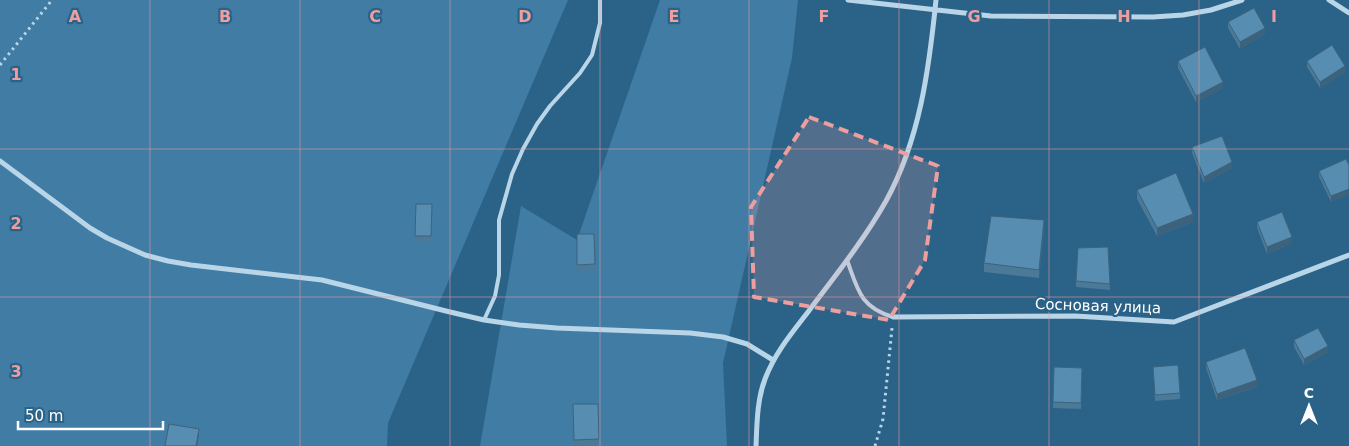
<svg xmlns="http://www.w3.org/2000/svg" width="1349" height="446" viewBox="0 0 1349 446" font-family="'DejaVu Sans',sans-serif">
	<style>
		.green { fill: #407ca4 }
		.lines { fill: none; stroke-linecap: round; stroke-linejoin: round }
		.path { stroke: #b9d5e8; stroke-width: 3; stroke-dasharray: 2.5 4; stroke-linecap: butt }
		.lane { stroke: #b9d5e8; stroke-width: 4 }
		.street { stroke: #b9d5e8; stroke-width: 5 }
		.wall { fill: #4b7998 }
		.shaded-wall { fill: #3d637c }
		.building { fill: #578db1; stroke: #3d637c }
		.marked { fill: #ed9e9e; fill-opacity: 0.2; stroke: #ed9e9e; stroke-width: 4; stroke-dasharray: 10 6; stroke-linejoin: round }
		.grid { fill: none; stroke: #ed9e9e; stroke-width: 1; stroke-opacity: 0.55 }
		.labels { text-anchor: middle; stroke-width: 4.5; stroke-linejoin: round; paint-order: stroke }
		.street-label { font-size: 15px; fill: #fff; stroke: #2b6288 }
		.grid-label { font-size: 16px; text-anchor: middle; font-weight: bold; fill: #ed9e9e; stroke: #2b6288; stroke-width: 4.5; stroke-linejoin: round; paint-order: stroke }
	</style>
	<rect width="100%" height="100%" fill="#2b6288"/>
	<!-- green -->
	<path class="green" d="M0 0H568L388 423 387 446H0Z
		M660 0H798L792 58 723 363 727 446H480L521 206 577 240Z"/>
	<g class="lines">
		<!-- path -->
		<path class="path" d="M0 65 52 0
			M875 446 883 419 892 328"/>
		<!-- lane -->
		<path class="lane" d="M847 260C858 290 860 307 893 317
			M484 320 495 296 499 275V220L512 174 523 149 537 124 550 106 580 73 592 55 600 23V0"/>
		<!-- street -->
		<path class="street" d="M848 0 991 16 1153 17 1183 15 1211 10 1242 0
			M1329 0 1349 13
			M0 161 90 228 107 238 145 255 168 261 191 265 322 280 450 312 484 320 519 325 557 328 690 333 723 337 747 344 773 360
			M893 317 1075 316 1174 322 1349 255
			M756 446C757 423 757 400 765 379 775 353 791 334 808 312 835 276 864 240 886 201 920 139 929 69 936 0"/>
	</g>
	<!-- wall -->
	<path class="wall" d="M1228 22 1265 34 1240 49 1228 28Z
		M1178 61 1223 88 1196 102 1178 68Z
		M1307 61 1345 72 1320 88 1307 67Z
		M1192 147 1232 168 1204 183 1192 153Z
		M1349 165 1331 202 1319 177V171Z
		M1137 190 1193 222 1157 236 1137 199Z
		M416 204H432L431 242H415Z
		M1257 222 1292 243 1267 254 1257 228Z
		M1044 229 1039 278 984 272V263Z
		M577 234H594L595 270 577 271Z
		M1108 247 1110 290 1076 287V281Z
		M1294 340 1328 352 1304 365 1294 347Z
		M1206 362 1257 387 1217 400 1206 368Z
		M1054 367 1082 368 1081 409 1053 408Z
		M1153 367 1180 393V399L1155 401Z
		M573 404H598L599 445 574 446Z"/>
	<!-- shaded-wall -->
	<path class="shaded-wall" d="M1265 28V34L1240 49V42Z
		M1345 66V72L1320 88V82Z
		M1223 82V88L1196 102V96Z
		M1232 162V168L1204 183V177Z
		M1349 189V195L1331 202V196Z
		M1193 214V222L1157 236V228Z
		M1044 220V229L1039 278V270Z
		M1292 237V243L1267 254V247Z
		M1328 346V352L1304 365V359Z
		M1257 380V387L1217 400V394Z
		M199 429V435L197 446H196Z"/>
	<!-- building -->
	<path class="building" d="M1254 8 1265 28 1240 42 1228 22Z
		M1332 45 1345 66 1320 82 1307 61Z
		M1205 47 1223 82 1196 96 1178 61Z
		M1222 136 1232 162 1204 177 1192 147Z
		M1346 159 1349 165V189L1331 196 1319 171Z
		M1176 173 1193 214 1157 228 1137 190Z
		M416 204H432L431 236H415Z
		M1282 212 1292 237 1267 247 1257 222Z
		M991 216 1044 220 1039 270 984 263Z
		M577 234H594L595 264 577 265Z
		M1108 247 1110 284 1076 281 1078 248Z
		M1318 328 1328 346 1304 359 1294 340Z
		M1245 348 1257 380 1217 394 1206 362Z
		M1178 365 1180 393 1155 395 1153 367Z
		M1054 367 1082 368 1081 403 1053 402Z
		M573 404H598L599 439 574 440Z
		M169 424 199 429 196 446H165Z"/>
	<!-- marked area -->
	<path class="marked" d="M809 117 938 166 925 260 889 320 754 297 751 207Z"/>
	<!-- grid -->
	<path class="grid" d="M150 0V446M300 0V446M450 0V446M600 0V446M749 0V446M899 0V446M1049 0V446M1199 0V446M0 149H1349M0 297H1349"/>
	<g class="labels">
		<!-- street labels -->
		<g class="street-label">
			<text transform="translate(1098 306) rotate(2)" y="5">Сосновая улица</text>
		</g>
	</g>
	<g class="grid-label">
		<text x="75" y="22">A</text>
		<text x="225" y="22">B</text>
		<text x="375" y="22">C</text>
		<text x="525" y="22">D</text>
		<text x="674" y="22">E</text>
		<text x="824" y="22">F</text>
		<text x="974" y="22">G</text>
		<text x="1124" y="22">H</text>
		<text x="1274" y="22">I</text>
		<text x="16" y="80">1</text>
		<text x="16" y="229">2</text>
		<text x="16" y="377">3</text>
	</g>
	<!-- north arrow -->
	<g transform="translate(1309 406)" stroke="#2b6288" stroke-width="4" paint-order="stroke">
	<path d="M0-4L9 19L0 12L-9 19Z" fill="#ffffff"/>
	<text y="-8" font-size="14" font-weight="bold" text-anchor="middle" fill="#ffffff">С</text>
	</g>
	<!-- scale -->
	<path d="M18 421v8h145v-8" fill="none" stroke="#ffffff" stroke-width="2.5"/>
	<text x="25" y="421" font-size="15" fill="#ffffff" stroke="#2b6288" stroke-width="4" paint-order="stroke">50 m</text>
</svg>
